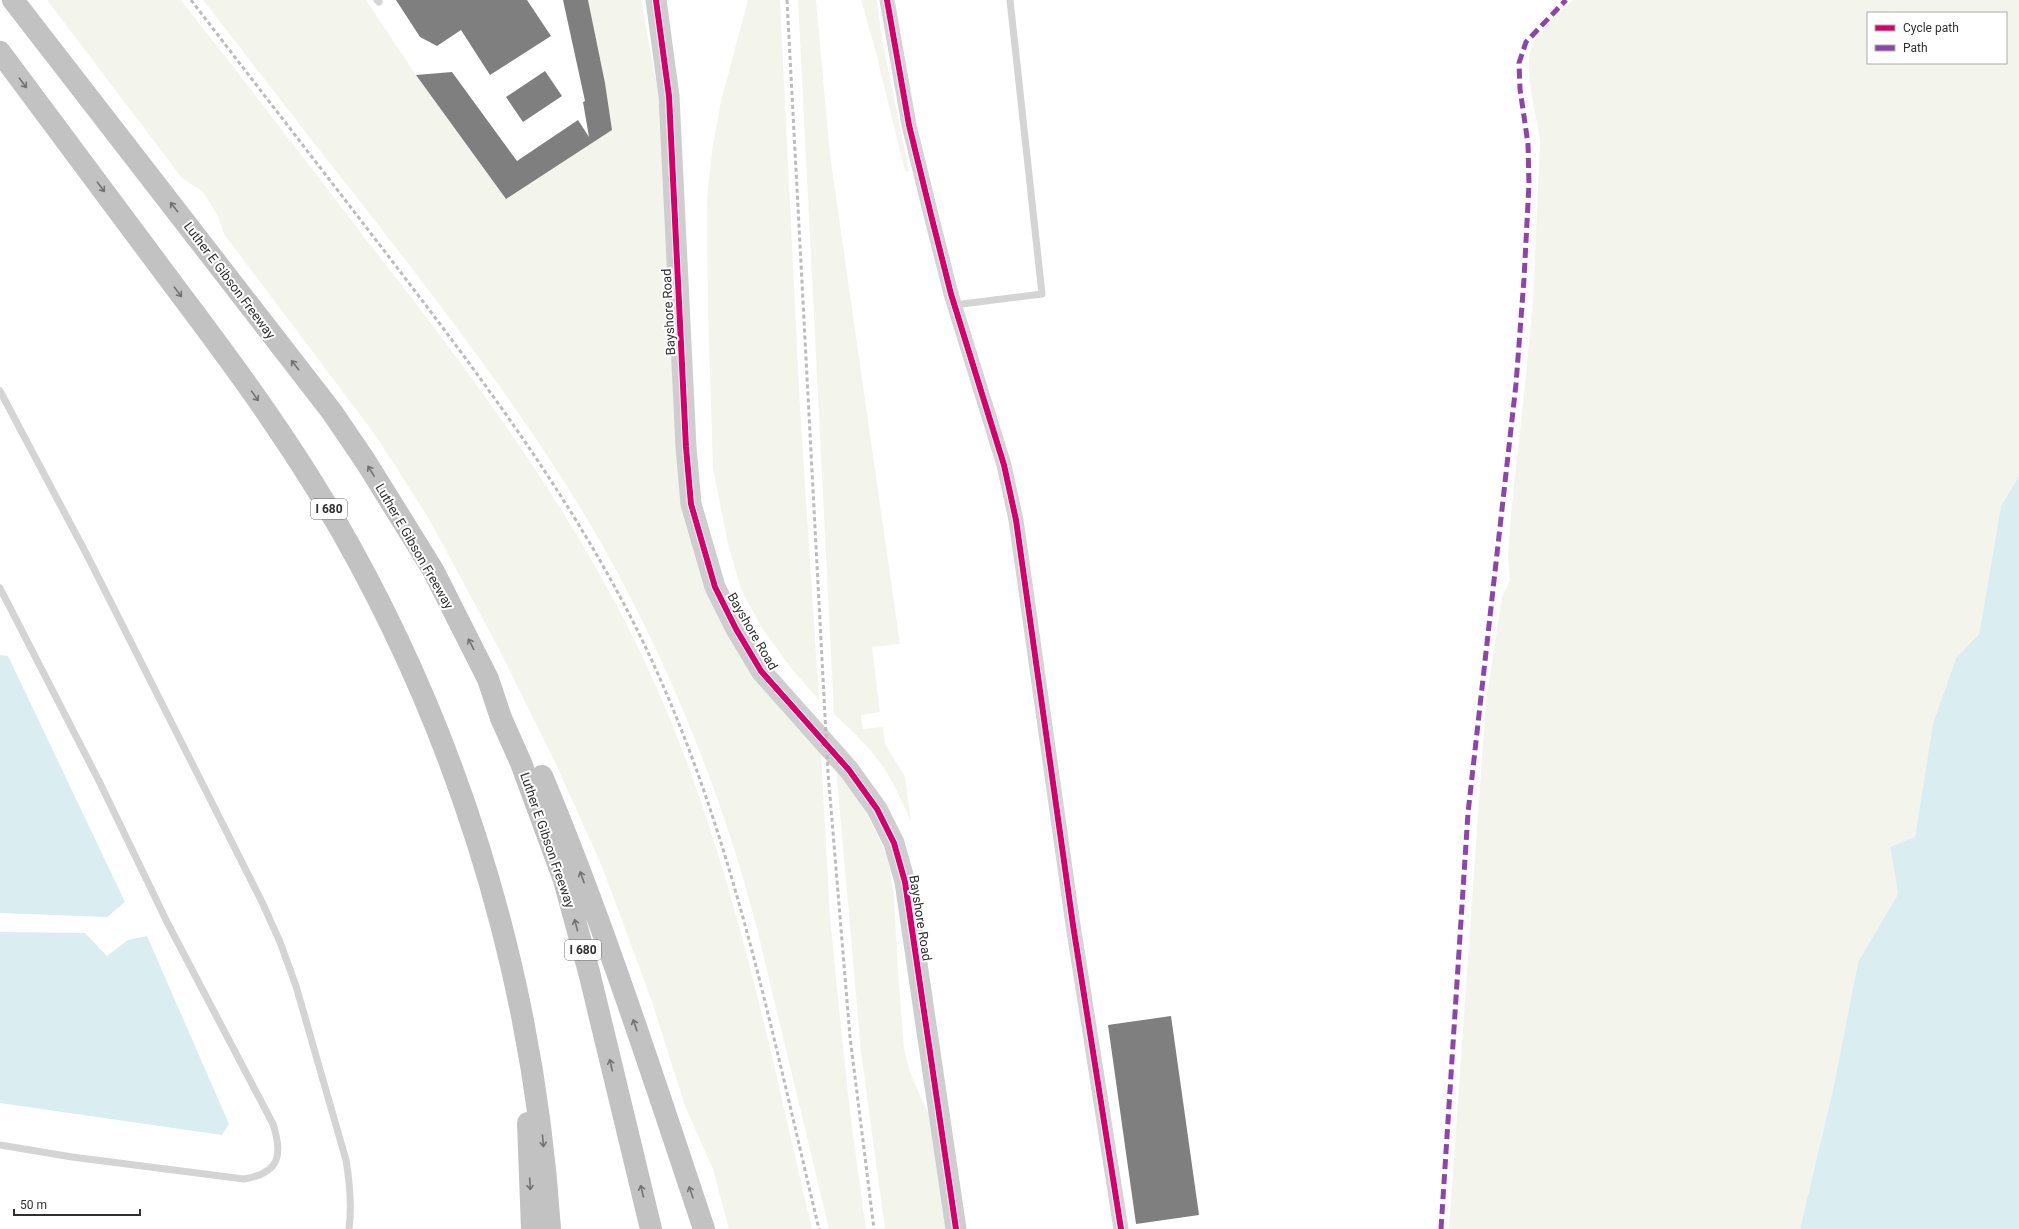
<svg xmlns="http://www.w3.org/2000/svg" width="2019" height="1229" viewBox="0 0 2019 1229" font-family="Roboto,sans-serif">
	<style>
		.green { fill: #f3f5ed; fill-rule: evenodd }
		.water { fill: #daeef2 }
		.building { fill: #7f7f7f }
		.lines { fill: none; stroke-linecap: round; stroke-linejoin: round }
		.lane { stroke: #d4d4d4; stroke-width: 7 }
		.street { stroke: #d4d4d4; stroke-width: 15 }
		.secondary { stroke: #cecece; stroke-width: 21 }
		.highway { stroke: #c2c2c2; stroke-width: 22 }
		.rail { stroke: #bcbcbc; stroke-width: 3; stroke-dasharray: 4 3; stroke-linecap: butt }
		.quiet { stroke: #8e44ad; stroke-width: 5; stroke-dasharray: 10 5; stroke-linecap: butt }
		.cycleway-casing { stroke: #fff; stroke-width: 8 }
		.cycleway { stroke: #d6006c; stroke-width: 6 }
		.oneway { stroke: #727272 }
		.labels { text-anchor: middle; stroke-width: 4; stroke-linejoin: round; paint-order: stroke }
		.shield { fill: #fff; stroke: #6e6e6e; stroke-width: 1 }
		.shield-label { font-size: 12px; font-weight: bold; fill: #303030 }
		.street-label { font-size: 13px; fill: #303030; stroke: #fff }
	</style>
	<rect width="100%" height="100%" fill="#fff"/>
	<!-- green -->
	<path class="green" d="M47 0H181C246 83 311 167 375 251 476 380 575 513 645 662 729 841 767 1038 812 1229H729L713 1169 685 1106 651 999 603 869 555 762 499 649 429 519 376 436 224 234 217 214 203 192 182 178Z
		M203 0H366L416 75 506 199 612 130 605 83 588 0H641L658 92 665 150 690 527 795 723 821 754 830 915 839 1009 850 1112 866 1229H829L758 933C723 796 670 665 600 541 531 422 447 313 362 204 309 137 256 68 203 0Z
		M748 0H780L800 407 819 700 790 667 760 625 741 589 728 544 713 469 708 312 707 199 712 151 721 101Z
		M798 0H816L830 155 900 644 872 647 880 712 861 715 863 729 883 727 885 744 905 777 911 822C902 802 894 782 881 764 868 745 851 730 834 714Z
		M861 0H877L882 39 909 171H905L875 49Z
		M1573 0H2019V476L2001 506 1979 634 1956 658 1933 723 1915 838 1890 847 1898 894 1858 962 1834 1085 1800 1229H1449L1486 701 1502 597 1510 581 1508 557 1511 513 1523 403 1533 302 1540 142C1538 115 1521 67 1533 44 1542 27 1559 13 1573 0ZM1868 13H2006V63H1868Z
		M836 768 863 806 887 855 894 895 898 971 904 1049 910 1072 929 1116 946 1229H885L861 1052Z"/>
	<!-- water -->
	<path class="water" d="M2019 476V1229H1800L1834 1085 1858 962 1898 894 1890 847 1915 837 1933 723 1956 658 1979 634 2001 506Z
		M0 655 8 656 125 902 107 917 0 913Z
		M0 932 85 933 107 956 128 940 147 936 229 1124 222 1135 0 1103Z"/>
	<!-- building -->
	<path class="building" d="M396 0H527L551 36 490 75 461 30 437 46 420 37Z
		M563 0H588L605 83 612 130 506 199 416 75 452 72 517 161 578 120 589 137 583 102 585 101Z
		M545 71 562 96 523 122 506 97Z
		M1171 1016 1199 1215 1136 1224 1108 1025Z"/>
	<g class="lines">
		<!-- lane -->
		<path class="lane" d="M377 0 379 2
			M954 305 1042 294 1010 0
			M0 391 88 557 262 902 280 942 296 986 346 1160C350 1184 352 1205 349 1229
			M0 588 99 781 167 922 273 1124C283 1155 280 1173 244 1179L72 1157 0 1145"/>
		<!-- street -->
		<path class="street" d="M887 0 909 125 931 215 951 294 1004 465 1016 520 1073 925 1121 1229"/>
		<!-- secondary -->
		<path class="secondary" d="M656 0 669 96 686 447 691 504 715 587 736 629 761 671 849 770 877 809 894 843 905 882 956 1229"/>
		<!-- highway -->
		<path class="highway" d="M13 0 332 412 366 462 433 570 488 679 501 718 521 763 564 880 589 972 651 1229
			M0 52C58 130 116 208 175 287 224 352 273 418 316 488 453 712 533 967 550 1229
			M542 776C604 924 653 1077 704 1229
			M528 1123 532 1229"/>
		<!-- rail -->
		<path class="rail" d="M191 0C257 86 323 171 389 257 487 385 585 515 653 663 735 842 773 1038 819 1229
			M787 0 828 772 850 1037 874 1229"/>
		<!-- quiet -->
		<path class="quiet" d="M1441 1229 1468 813 1516 384 1524 279 1529 184 1528 144 1520 89 1519 63 1526 42 1566 0"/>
		<defs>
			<path id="cycleway" d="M656 0 669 96 686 447 691 504 715 587 736 629 761 671 849 770 877 809 894 843 905 882 956 1229
				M887 0 909 125 931 215 951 294 1004 465 1016 520 1073 925 1121 1229"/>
		</defs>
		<!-- cycleway casing -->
		<use href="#cycleway" class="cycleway-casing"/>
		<!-- cycleway -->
		<use href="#cycleway" class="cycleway"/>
	</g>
	<!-- one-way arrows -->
	<defs><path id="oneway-shaft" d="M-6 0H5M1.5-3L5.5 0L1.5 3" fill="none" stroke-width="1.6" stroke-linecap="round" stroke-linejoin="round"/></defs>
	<g class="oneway">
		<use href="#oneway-shaft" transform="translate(23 83) rotate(53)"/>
		<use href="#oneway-shaft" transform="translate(101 187) rotate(53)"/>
		<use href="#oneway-shaft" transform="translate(174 207) rotate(-128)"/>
		<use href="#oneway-shaft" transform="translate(178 292) rotate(53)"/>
		<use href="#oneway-shaft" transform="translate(295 365) rotate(-128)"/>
		<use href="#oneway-shaft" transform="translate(255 396) rotate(55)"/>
		<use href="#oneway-shaft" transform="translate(371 471) rotate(-122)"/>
		<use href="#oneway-shaft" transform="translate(471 644) rotate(-117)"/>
		<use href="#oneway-shaft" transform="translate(582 877) rotate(-110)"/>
		<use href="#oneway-shaft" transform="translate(576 925) rotate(-105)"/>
		<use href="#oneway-shaft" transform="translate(635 1025) rotate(-109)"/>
		<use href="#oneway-shaft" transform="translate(611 1065) rotate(-103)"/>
		<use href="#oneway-shaft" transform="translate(543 1141) rotate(85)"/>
		<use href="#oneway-shaft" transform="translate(530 1184) rotate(87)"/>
		<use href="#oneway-shaft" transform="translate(642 1191) rotate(-104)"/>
		<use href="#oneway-shaft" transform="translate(691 1192) rotate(-109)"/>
	</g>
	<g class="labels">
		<!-- shield labels -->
		<g class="shield">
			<rect x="311" y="499" width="36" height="20" rx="3"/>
			<rect x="565" y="940" width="36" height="20" rx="3"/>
		</g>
		<g class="shield-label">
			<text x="329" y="513">I 680</text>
			<text x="583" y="954">I 680</text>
		</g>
		<!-- street labels -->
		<g class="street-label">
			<text transform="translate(230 280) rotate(53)" y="5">Luther E Gibson Freeway</text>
			<text transform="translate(668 312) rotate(-93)" y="5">Bayshore Road</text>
			<text transform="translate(415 546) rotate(60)" y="5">Luther E Gibson Freeway</text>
			<text transform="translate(753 631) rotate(60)" y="5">Bayshore Road</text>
			<text transform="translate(548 840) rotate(71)" y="5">Luther E Gibson Freeway</text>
			<text transform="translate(921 918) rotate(81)" y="5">Bayshore Road</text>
		</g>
	</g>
	<!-- legend -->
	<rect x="1867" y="12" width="140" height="52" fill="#ffffff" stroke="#acacac"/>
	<rect x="1875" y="25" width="20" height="6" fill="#d6006c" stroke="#acacac"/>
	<text x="1903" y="32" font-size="12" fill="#303030">Cycle path</text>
	<rect x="1875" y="45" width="20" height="6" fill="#8e44ad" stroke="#acacac"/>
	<text x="1903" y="52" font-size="12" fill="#303030">Path</text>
	<!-- scale -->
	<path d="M14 1209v6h126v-6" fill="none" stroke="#303030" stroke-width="2"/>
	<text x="20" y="1209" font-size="12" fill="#303030" stroke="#ffffff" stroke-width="3" paint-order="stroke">50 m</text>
</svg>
